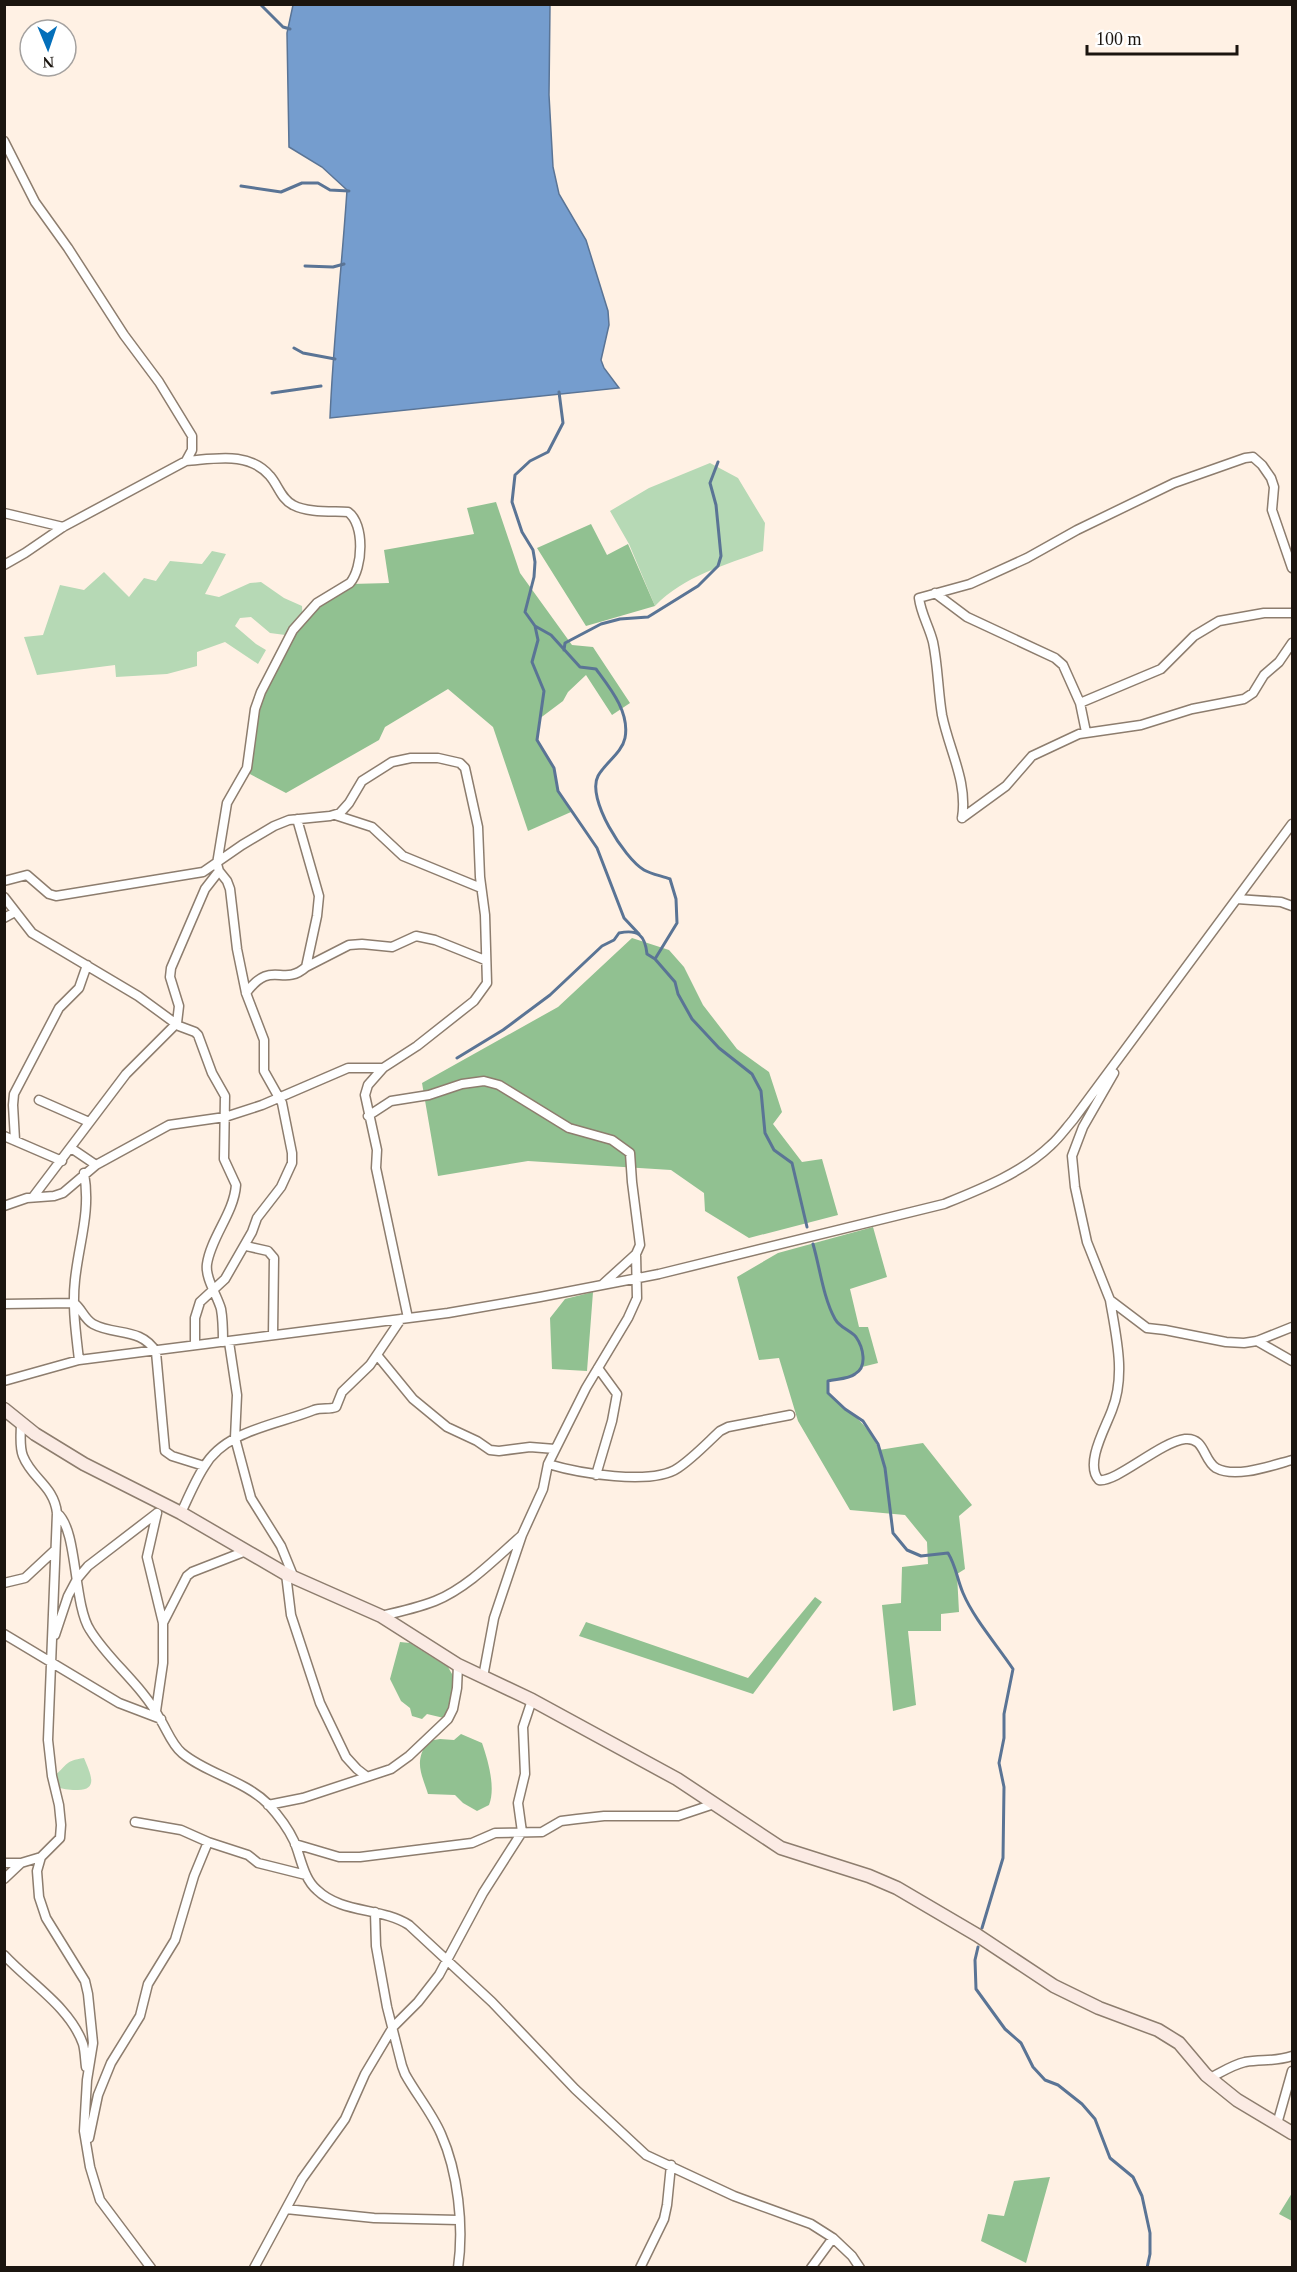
<svg xmlns="http://www.w3.org/2000/svg" width="1297" height="2272" viewBox="0 0 1297 2272" font-family="'Times New Roman',serif">
	<style>
		.green { fill: #b6d9b5 }
		.forest { fill: #91c191 }
		.water { fill: #759dce; stroke: #5a7495; stroke-width: 1.5 }
		.lines { fill: none; stroke-linecap: round; stroke-linejoin: round }
		.stream { stroke: #5a7495; stroke-width: 3 }
		.street-casing { stroke: #8d7d6e; stroke-width: 11 }
		.secondary-casing { stroke: #8d7d6e; stroke-width: 15 }
		.street { stroke: #fff; stroke-width: 8 }
		.secondary { stroke: #fbebe4; stroke-width: 12 }
	</style>
	<rect width="100%" height="100%" fill="#fff1e4"/>
	<!-- green -->
	<path class="green" d="M710 463 738 478 765 523 763 551C725 565 684 576 655 606L629 544 610 511 649 488Z
		M212 551 226 554 205 594 219 597 250 583 261 582 284 598 302 606 303 624 293 636 270 633 251 617 240 618 235 626 256 644 266 650 258 664 225 642 197 652V666L167 674 116 677 115 665 37 675 24 637 43 635 60 585 84 590 104 572 129 597 144 578 156 581 170 561 202 564Z
		M84 1758C90 1773 100 1791 76 1790 68 1790 63 1789 56 1787L54 1776C68 1765 64 1761 84 1758Z"/>
	<!-- forest -->
	<path class="forest" d="M496 502 520 573 572 645 593 647 630 703 612 715 586 675 568 692 563 701 539 719 537 740 554 768 558 791 571 812 528 831 493 727 448 689 385 727 379 740 286 793 248 773 257 720 266 688 279 668 293 636 311 611 351 584 389 583 384 550 474 534 467 508Z
		M591 524 607 555 628 544 655 606 586 626 537 548Z
		M632 938 669 950 684 967 703 1005 737 1049 769 1072 782 1112 773 1124 802 1162 822 1159 838 1215 749 1238 705 1211 704 1193 671 1170 528 1161 438 1176 422 1083 558 1007Z
		M873 1227 887 1277 850 1289 859 1327H868L878 1363 862 1367 855 1375 829 1381 828 1393C847 1411 870 1424 879 1450L923 1443 972 1505 959 1516 965 1569 957 1574 959 1612 941 1614V1631H908L916 1705 893 1711 882 1605 901 1603 902 1567 928 1564 927 1542 905 1515 850 1510 798 1421 779 1358 759 1360 737 1277 778 1253Z
		M593 1292 587 1371 552 1369 550 1318 565 1299Z
		M815 1597 822 1602 753 1694 579 1636 586 1622 748 1678Z
		M400 1642 410 1643 448 1667 452 1674 454 1692 448 1719 427 1714 422 1719 412 1716 410 1708 401 1701 390 1679Z
		M461 1734 482 1743C488 1760 496 1788 489 1805L477 1811 463 1803 455 1795 428 1794C421 1772 414 1762 428 1741L440 1739 454 1740Z
		M1050 2177 1026 2263 981 2241 988 2214 1004 2216 1014 2181Z
		M1292 2193V2221L1279 2214Z"/>
	<!-- water -->
	<path class="water" d="M293 5H550L549 95 553 167 559 194 586 240 608 311 609 325 601 360 604 368 619 388 330 418C333 342 342 266 347 190L322 167 289 147 287 33Z"/>
	<g class="lines">
		<!-- stream -->
		<path class="stream" d="M260 4 283 27 290 29
			M241 186 281 192 302 183H318L330 190 349 191
			M305 266 333 267 344 264
			M294 348 303 353 335 359
			M559 392 563 423 548 452 530 461 515 475 512 502 522 532 533 550 535 562 534 577 525 612 535 626 551 635 580 667 596 669C610 688 630 712 625 738 622 753 605 763 598 776 586 798 624 858 644 870 651 874 662 876 670 879L676 899 677 923 655 959 675 982 678 994 692 1019 719 1048 752 1074 761 1091 765 1133 774 1150 792 1163 807 1227
			M272 393 321 386
			M535 626 538 640 532 662 544 691 537 740 554 768 558 791 597 848 624 918 639 934
			M564 650 565 643 601 624 620 619 648 617 698 586 718 566 721 556 716 505 710 483 718 462
			M457 1058 503 1030 550 995 602 946 614 940 619 933C638 929 645 935 647 954L655 959
			M813 1244C820 1268 823 1297 835 1319 840 1328 850 1330 856 1337 863 1347 868 1367 855 1374 849 1379 836 1379 828 1381V1393L845 1409 863 1421 878 1444 885 1468 893 1533 907 1550 921 1556 948 1553C956 1566 957 1579 963 1593 974 1619 997 1645 1013 1669L1004 1714V1738L999 1763 1004 1787 1003 1858 982 1928
			M978 1947 975 1960 976 1989 1005 2029 1021 2043 1033 2067 1045 2080 1058 2085 1082 2104 1095 2119 1110 2158 1133 2177 1142 2196 1150 2233V2254L1147 2268"/>
		<defs>
			<path id="street" d="M4 141 35 202 68 248 124 335 159 382 192 436V450L186 461 63 527 25 553 4 565
				M4 513 63 527
				M935 593 967 617 1055 658 1063 665 1080 703 1161 669 1194 636 1219 621 1264 613H1292
				M1080 703 1086 732
				M335 815 372 827 403 856 481 888
				M962 818C968 782 949 750 942 715 938 691 938 666 933 642 929 626 921 614 919 598L970 584 1027 558 1077 530 1174 483 1245 458 1253 457 1262 465 1271 478 1274 487 1272 510 1292 568
				M962 818 1006 786 1032 756 1079 734 1141 725 1192 709 1244 699 1253 693 1264 675 1279 662 1292 643
				M4 881 27 875 49 894 56 896 203 872 242 845 274 826 289 820 330 816 340 813 349 803 362 781 392 762 411 758H438L460 763 465 768 478 827 480 877 485 915 487 983 474 1001 417 1046 383 1068H348L262 1105 225 1117 169 1125 96 1165 63 1193 54 1196 27 1198 4 1206
				M4 897 32 933 138 996 179 1026 195 1032 198 1035 212 1073 225 1096 224 1159 236 1185C234 1213 211 1237 207 1264 205 1278 217 1295 221 1309 223 1320 223 1331 223 1342
				M1237 899 1281 902 1292 906
				M4 918 15 912
				M306 967 349 945 362 944 392 947 416 936 435 940 485 960
				M246 993C272 958 282 988 306 967L317 916 319 896 297 819
				M383 1068 368 1085 365 1095 377 1150 376 1168 408 1318
				M1114 1073 1083 1127 1072 1156 1075 1187 1087 1242 1110 1300 1147 1328 1165 1330 1226 1342 1244 1343 1257 1341 1292 1327
				M39 1100 89 1122
				M368 1116 391 1101 429 1095 462 1084 484 1081 499 1085 569 1128 612 1140 630 1153 632 1182 640 1245 636 1254 637 1298 628 1318 586 1388 548 1464 543 1489 522 1535 494 1618 483 1677
				M4 1136 62 1161
				M15 1140 13 1105 14 1094 59 1008 79 988 87 965
				M71 1148 96 1165
				M33 1197 126 1074 177 1023 179 1006 170 977 171 968 205 889 219 871 217 864 227 803 247 768 255 709 261 692 293 630 317 603 350 583C363 568 365 524 348 512 332 511 308 513 293 505 281 499 278 485 270 476 249 451 215 459 186 461
				M246 1246 268 1251 274 1258 273 1335
				M603 1284 636 1254
				M1110 1300C1116 1336 1126 1375 1112 1410 1106 1427 1084 1464 1099 1480 1116 1483 1160 1442 1185 1439 1205 1437 1203 1460 1216 1468 1236 1479 1273 1465 1292 1460
				M4 1304 74 1303C82 1309 84 1319 93 1324 115 1336 141 1327 156 1352L165 1451 172 1456 204 1466
				M1257 1341 1292 1361
				M229 1342 237 1395 235 1438 251 1498 281 1546 294 1578
				M195 1345V1318L200 1302 225 1279 252 1232 257 1218 281 1187 292 1163V1153L282 1103 264 1071V1040L246 993 237 949 230 889 227 881 219 871
				M377 1355 413 1399 447 1427 477 1441 490 1450 499 1451 530 1447 555 1449
				M79 1360C76 1333 72 1307 75 1280 79 1242 91 1212 84 1173
				M4 1381 79 1360 448 1313 540 1297 659 1274 944 1204C981 1189 1022 1173 1051 1145 1059 1138 1066 1128 1073 1120L1292 824
				M21 1423C21 1434 19 1446 23 1456 32 1479 54 1486 57 1513L48 1740 52 1776 59 1805 61 1825 60 1838 41 1857 37 1871 39 1897 46 1918 85 1981 88 1994 93 2043 87 2080 84 2131 90 2167 100 2200 151 2268
				M548 1464C578 1473 652 1486 678 1468 693 1458 707 1443 720 1431L728 1427 790 1415
				M596 1475 612 1421 617 1394 598 1368
				M57 1513C78 1529 73 1604 90 1630 109 1661 142 1685 160 1719 167 1730 172 1745 182 1753 207 1774 244 1780 268 1804 278 1815 288 1828 294 1841 301 1857 303 1878 317 1890 342 1914 381 1907 409 1925L492 2002 575 2089 646 2155 734 2196 811 2224 833 2238 852 2256 860 2268
				M181 1513C188 1498 195 1481 204 1467 225 1430 277 1425 314 1410 322 1407 329 1410 336 1407L342 1392 370 1365 401 1319
				M286 1574 291 1615 320 1703 346 1757 357 1769 366 1776
				M4 1583 25 1578 55 1550
				M381 1616C399 1612 417 1608 435 1601 467 1588 495 1559 521 1536
				M163 1623 187 1576 192 1572 246 1551
				M4 1634 119 1703 161 1719
				M55 1635 68 1596 77 1579 88 1566 157 1513
				M156 1711 163 1663V1623L147 1557 157 1513
				M268 1805 303 1798 391 1769 409 1756 448 1719 453 1709 457 1688 458 1665
				M208 1842 248 1855 258 1863 306 1875
				M295 1844 339 1857H360L472 1843 495 1833 542 1832 561 1821 577 1819 604 1816H678L714 1804
				M4 1863H21
				M4 1879 21 1863 41 1857
				M375 1912 376 1946 387 2007 402 2066 405 2074C416 2094 432 2113 441 2134 458 2172 464 2226 458 2268
				M4 1955C30 1983 70 2007 83 2044 85 2051 85 2060 86 2067
				M1210 2078C1222 2072 1232 2065 1245 2062 1262 2059 1274 2062 1292 2056
				M1277 2124 1292 2071
				M89 2138 98 2095 111 2063 140 2016 148 1984 175 1940 194 1876 208 1842 181 1830 135 1822
				M286 2209 374 2218 458 2220
				M254 2268 302 2179 345 2119 365 2074 393 2027 418 2002 439 1975 483 1893 522 1832 518 1803 525 1774 523 1727 532 1700
				M640 2268 664 2219 667 2205 671 2165
				M811 2268 833 2238"/>
			<path id="secondary" d="M4 1409 35 1434 84 1464 181 1513 286 1574 381 1616 458 1665 532 1700 677 1779 781 1848 869 1876 897 1888 977 1935 1054 1986 1099 2008 1158 2030 1179 2043 1206 2075 1237 2100 1292 2133"/>
		</defs>
		<!-- street casing -->
		<use href="#street" class="street-casing"/>
		<!-- secondary casing -->
		<use href="#secondary" class="secondary-casing"/>
		<!-- street -->
		<use href="#street" class="street"/>
		<!-- secondary -->
		<use href="#secondary" class="secondary"/>
	</g>
	<!-- border -->
	<rect width="1297" height="2272" fill="none" stroke="#1b150f" stroke-width="12"/>
	<!-- north arrow -->
	<g transform="translate(48 48) rotate(178)"><circle r="28" fill="#ffffff" stroke="#a4a19f" stroke-width="1.5"/>
	<path d="M0-4.5L10 22L0 15L-10 22Z" fill="#046fba"/>
	<text y="-9" font-size="16" font-weight="bold" text-anchor="middle" fill="#1b150f">N</text>
	</g>
	<!-- scale -->
	<path d="M1087 45v9h150v-9" fill="none" stroke="#1b150f" stroke-width="3"/>
	<text x="1096" y="45" font-size="18" fill="#1b150f" stroke="#ffffff" stroke-width="4.5" paint-order="stroke">100 m</text>
</svg>
